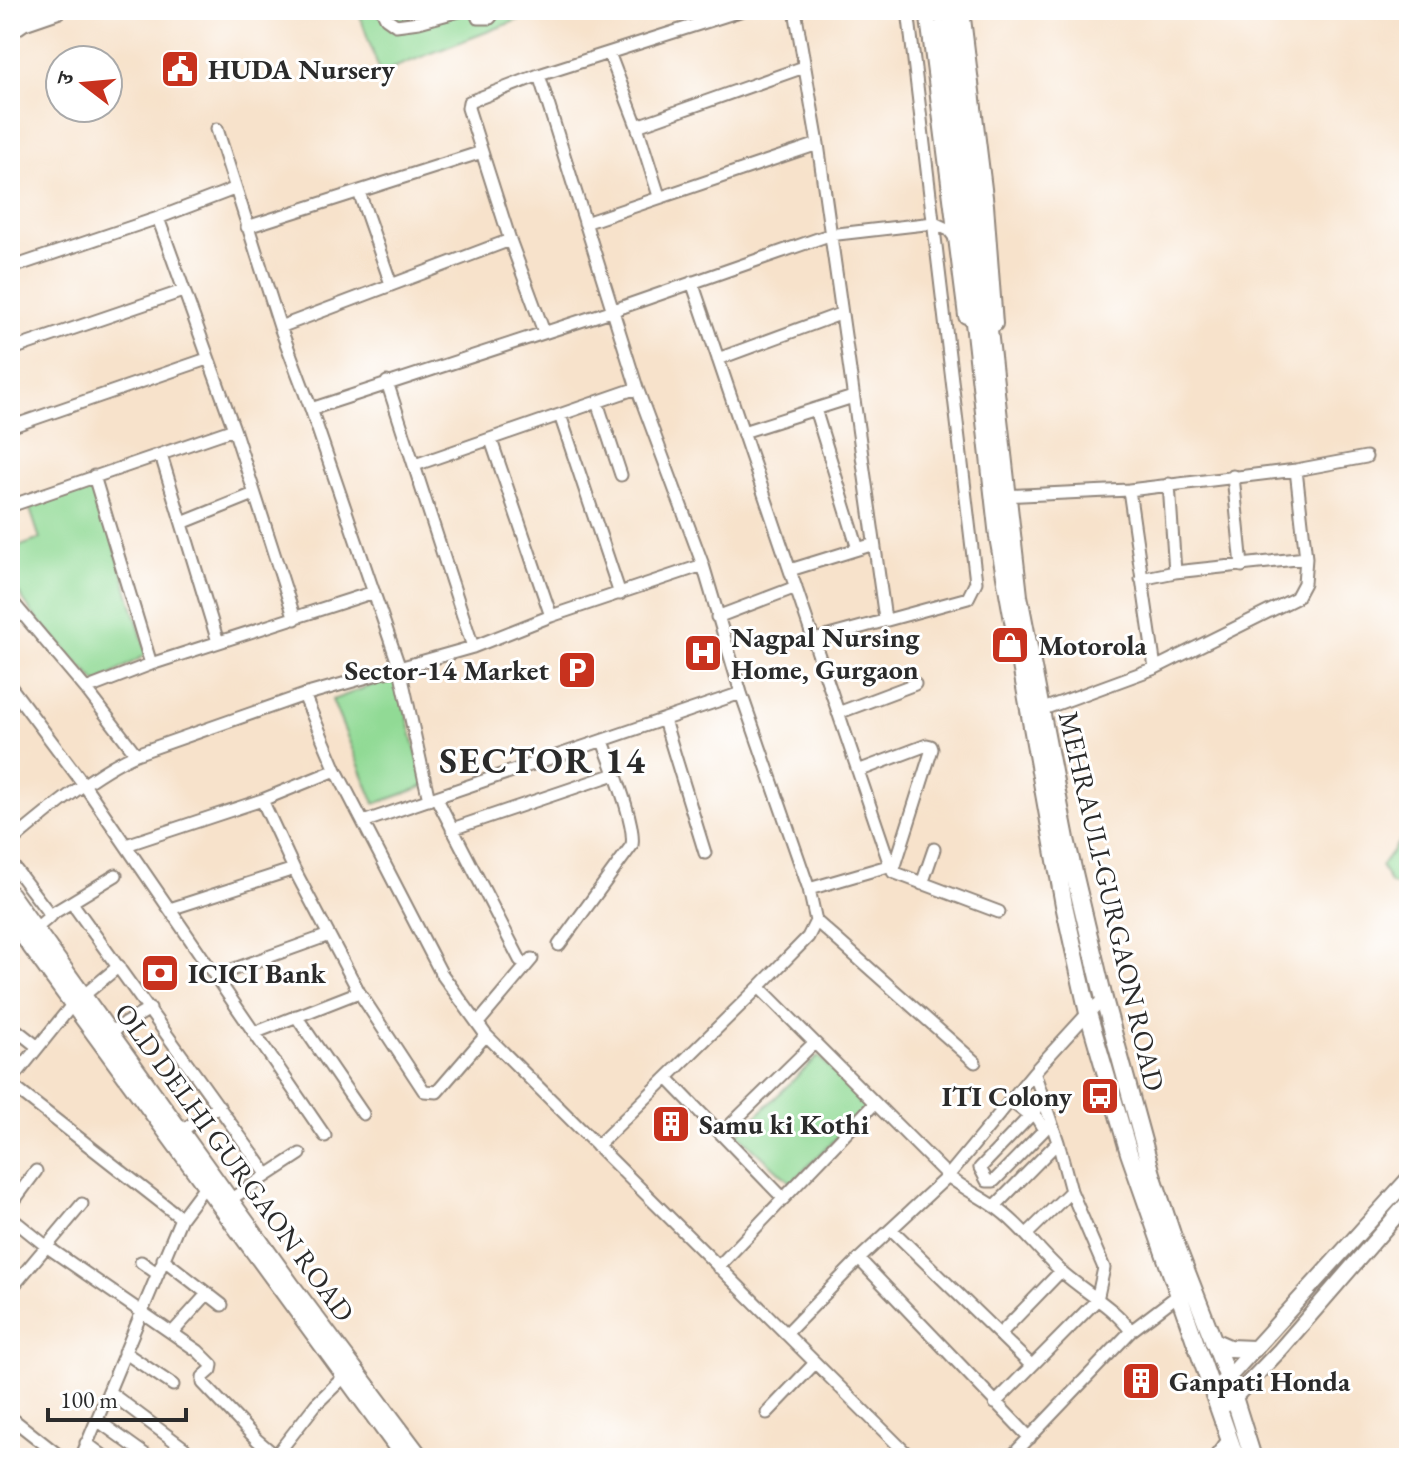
<svg xmlns="http://www.w3.org/2000/svg" width="1419" height="1468" viewBox="0 0 1419 1468" font-family="'EB Garamond','Noto Serif Devanagari',serif">
	<style>
		.green { fill: #91da95; stroke: #5e8260; stroke-width: 2 }
		.lines { fill: none; stroke-linecap: round; stroke-linejoin: round }
		.minor-casing { stroke: #91867b; stroke-width: 15 }
		.tertiary-casing { stroke: #91867b; stroke-width: 18 }
		.secondary-casing { stroke: #91867b; stroke-width: 20 }
		.primary-casing { stroke: #91867b; stroke-width: 20 }
		.minor { stroke: #fff; stroke-width: 11 }
		.tertiary { stroke: #fff; stroke-width: 14 }
		.secondary { stroke: #fff; stroke-width: 16 }
		.primary { stroke: #fff; stroke-width: 16 }
		.labels { text-anchor: middle; stroke-width: 6; stroke-linejoin: round; paint-order: stroke }
		.poi-label { font-size: 28px; font-weight: bold; fill: #2b2b2b; stroke: #fff; text-anchor: start }
		.street-label { font-size: 28px; fill: #2b2b2b; stroke: #fff }
		.district-label { font-size: 36px; font-weight: bold; letter-spacing: 2px; fill: #2b2b2b; stroke: #fff }
	</style>
	<rect width="100%" height="100%" fill="#fff"/>
	<filter id="ink" filterUnits="userSpaceOnUse"><feTurbulence type="fractalNoise" baseFrequency=".0125" numOctaves="2"/><feDisplacementMap in="SourceGraphic" scale="16" xChannelSelector="R" yChannelSelector="G"/><feConvolveMatrix kernelMatrix="1 2 1 2 8 2 1 2 1" color-interpolation-filters="sRGB"/></filter>
	<filter id="wash" filterUnits="userSpaceOnUse"><feTurbulence type="fractalNoise" baseFrequency=".006" numOctaves="4" result="noise"/><feDisplacementMap in="SourceGraphic" scale="32" xChannelSelector="R" yChannelSelector="G"/><feGaussianBlur stdDeviation="1.8" result="paint"/><feColorMatrix in="noise" values="0 0 0 0 0 0 0 0 0 0 0 0 0 0 0 0 0 1.4 0 .05"/><feComposite in="paint" operator="in"/></filter>
	<g filter="url(#wash)">
		<rect width="100%" height="100%" fill="#f7e2cb"/>
		<!-- green -->
		<path class="green" d="M358 10H544L380 73Z
			M95 481 147 654 97 683 32 613 10 580V550L40 539 28 503Z
			M397 676 425 786 375 804 332 700Z
			M1409 828V891L1390 883 1381 866Z
			M818 1056 868 1107 791 1183 738 1134Z"/>
	</g>
	<g filter="url(#ink)">
		<g class="lines">
			<defs>
				<path id="minor" d="M382 10 386 18 396 25 419 22 463 10
					M475 10 478 18H490L496 10
					M795 10 818 144 885 619
					M609 53 637 126 659 196
					M539 75 637 388 703 565 741 693 809 889 816 921 975 1062
					M637 126 804 67
					M217 129 280 327 311 409 400 669 429 800
					M359 192 391 284
					M158 218 234 429 295 619
					M585 223 818 144
					M247 227 482 152
					M10 268 158 218 234 189
					M692 282 890 865
					M280 327 510 240
					M544 332 510 240 468 108 469 102 539 75 743 10
					M10 350 183 291
					M718 359 840 314
					M387 382 473 647
					M597 402 621 475
					M311 409 614 310 829 235 934 223 949 230 955 238
					M815 409 858 549
					M560 415 620 594
					M10 427 207 359
					M743 432 853 397
					M491 440 551 616
					M161 455 218 642
					M415 465 637 388
					M94 476 151 664
					M1233 476 1242 566
					M1169 484 1175 572 1306 558 1296 470
					M1129 490 1155 668
					M1001 496 1129 490 1296 470 1366 457
					M10 506 234 429
					M182 523 254 494
					M790 570 874 544
					M1141 579 1175 572
					M10 599 86 689 136 754
					M717 617 796 587
					M814 640 968 598 976 582 908 10
					M10 686 85 786 325 1136
					M86 689 151 664 374 592
					M304 695 336 770 441 973 486 1035 911 1458
					M1035 712 1155 668 1296 598 1304 583 1306 558
					M838 713 915 684
					M664 720 705 853
					M858 771 927 745 931 746 932 749 893 872 999 912
					M436 797 520 960
					M262 800 294 869 359 992 424 1091 437 1092 486 1035
					M363 822 741 693
					M452 829 615 774
					M10 843C46 813 93 773 136 754L304 695 473 647 551 616 703 565
					M126 845 262 800 336 770
					M10 862 51 916
					M922 884 934 849
					M809 889 895 864
					M72 903 267 1174
					M170 909 294 869
					M34 930 55 912 116 875
					M559 945 632 845C636 823 611 764 603 741
					M215 976 329 935
					M759 987 948 1176C963 1188 979 1196 994 1206 1020 1224 1038 1250 1061 1271 1084 1292 1113 1306 1131 1331
					M296 1016 363 1114
					M478 1023 532 959
					M10 1025 38 1047
					M110 1032 150 1009
					M254 1033 359 992
					M14 1077 72 1005 119 966
					M667 1078 783 1198
					M10 1084 181 1218
					M1011 1101 1030 1116 1036 1111
					M1030 1116 980 1168 987 1181H994L1044 1130 1034 1113
					M181 1131 219 1106
					M721 1134 814 1043
					M597 1146 759 987 808 937 816 921
					M231 1199 300 1154
					M10 1206 36 1171
					M995 1206 1058 1142
					M10 1217 46 1246 198 1351 212 1365 211 1370 203 1377V1383L257 1440 276 1456
					M891 1229 1031 1365
					M1027 1234 1071 1191
					M163 1259 222 1305
					M859 1259 1030 1438
					M141 1262 158 1274
					M718 1267 875 1103
					M10 1290 82 1204
					M173 1332 208 1293
					M786 1334 859 1259 948 1176 1034 1072 1088 1013 1104 999
					M1000 1334 1061 1271
					M124 1352 173 1385
					M109 1392 184 1448 186 1454 183 1458
					M995 1403 1097 1300 1104 1268 1071 1191 1058 1142 1034 1072
					M767 1413 815 1363
					M10 1417 62 1458
					M97 1420 150 1458
					M86 1443 106 1458
					M81 1458 181 1218 205 1186
					M274 1458 316 1404 350 1371
					M1010 1458 1131 1331 1182 1292
					M1214 1458 1229 1439"/>
				<path id="tertiary" d="M927 10 966 316
					M962 10 986 205 995 324
					M1214 1388 1228 1378 1409 1178
					M1228 1404 1280 1350 1409 1201"/>
				<path id="secondary" d="M10 16 25 10
					M10 31 23 22 58 10
					M10 894 291 1285 421 1458
					M10 918 405 1458"/>
				<path id="primary" d="M950 10 967 135 1019 596 1066 839 1104 999 1152 1174 1172 1234 1228 1378 1253 1458
					M941 28 998 537 1064 905 1088 1013 1129 1153 1236 1458
					M1213 1341 1229 1348 1254 1349"/>
			</defs>
			<!-- minor casing -->
			<use href="#minor" class="minor-casing"/>
			<!-- tertiary casing -->
			<use href="#tertiary" class="tertiary-casing"/>
			<!-- secondary casing -->
			<use href="#secondary" class="secondary-casing"/>
			<!-- primary casing -->
			<use href="#primary" class="primary-casing"/>
			<!-- minor -->
			<use href="#minor" class="minor"/>
			<!-- tertiary -->
			<use href="#tertiary" class="tertiary"/>
			<!-- secondary -->
			<use href="#secondary" class="secondary"/>
			<!-- primary -->
			<use href="#primary" class="primary"/>
		</g>
	</g>
	<!-- icons -->
	<defs>
		<symbol id="civic-square" viewBox="-11 -11 22 22"><rect x="-9" y="-9" width="18" height="18" rx="4" fill="#c8321e" stroke="#fff"/><path d="M-.6-6.5H3V-4.5H.6V-3L4-1V1h2V6H-6V1h2V-1L-.6-3ZM-1.2 2.5V6h2.4V2.5Z" fill="#fff"/></symbol>
		<symbol id="shop-square" viewBox="-11 -11 22 22"><rect x="-9" y="-9" width="18" height="18" rx="4" fill="#c8321e" stroke="#fff"/><path d="M-5-2.5h2.3a2.7 3.5 0 0 1 5.4 0H5L5.5 6h-11ZM-1.5-2.5h3a1.5 2.3 0 0 0-3 0Z" fill="#fff"/></symbol>
		<symbol id="hospital-square" viewBox="-11 -11 22 22"><rect x="-9" y="-9" width="18" height="18" rx="4" fill="#c8321e" stroke="#fff"/><path d="M-5-5h3v3.5h4V-5h3V5h-3V1.5h-4V5h-3Z" fill="#fff"/></symbol>
		<symbol id="parking-square" viewBox="-11 -11 22 22"><rect x="-9" y="-9" width="18" height="18" rx="4" fill="#c8321e" stroke="#fff"/><path d="M-3.5-5.5H1a3.5 3.5 0 0 1 0 7H-1V5.5H-3.5ZM-1-3.4V-.6H.8a1.4 1.4 0 0 0 0-2.8Z" fill="#fff"/></symbol>
		<symbol id="bank-square" viewBox="-11 -11 22 22"><rect x="-9" y="-9" width="18" height="18" rx="4" fill="#c8321e" stroke="#fff"/><path d="M-6-4H6V4H-6ZM0-2.3a2.3 2.3 0 1 0 0 4.6a2.3 2.3 0 1 0 0-4.6Z" fill="#fff"/></symbol>
		<symbol id="bus-square" viewBox="-11 -11 22 22"><rect x="-9" y="-9" width="18" height="18" rx="4" fill="#c8321e" stroke="#fff"/><path d="M-5-6H5V4H4V6H2V4H-2V6H-4V4H-5ZM-3.5-4V0h7V-4ZM-3.5 1.2v1.5H-2V1.2ZM2 1.2v1.5H3.5V1.2Z" fill="#fff"/></symbol>
		<symbol id="building-square" viewBox="-11 -11 22 22"><rect x="-9" y="-9" width="18" height="18" rx="4" fill="#c8321e" stroke="#fff"/><path d="M-4-6H4V6H1V3H-1V6H-4ZM-2.5-4.3h1.7v1.8h-1.7ZM.8-4.3h1.7v1.8H.8ZM-2.5-1h1.7V.8h-1.7ZM.8-1h1.7V.8H.8Z" fill="#fff"/></symbol>
	</defs>
	<g fill-rule="evenodd">
		<use href="#civic-square" x="158" y="47" width="44" height="44"/>
		<use href="#shop-square" x="988" y="623" width="44" height="44"/>
		<use href="#hospital-square" x="681" y="631" width="44" height="44"/>
		<use href="#parking-square" x="555" y="648" width="44" height="44"/>
		<use href="#bank-square" x="138" y="951" width="44" height="44"/>
		<use href="#bus-square" x="1078" y="1074" width="44" height="44"/>
		<use href="#building-square" x="649" y="1102" width="44" height="44"/>
		<use href="#building-square" x="1119" y="1359" width="44" height="44"/>
	</g>
	<g class="labels">
		<!-- poi labels -->
		<g class="poi-label">
			<text x="208" y="79">HUDA Nursery</text>
			<text x="731" y="647">Nagpal Nursing<tspan x="731" dy="32">Home, Gurgaon</tspan></text>
			<text x="1038" y="655">Motorola</text>
			<text x="549" y="680" text-anchor="end">Sector-14 Market</text>
			<text x="188" y="983">ICICI Bank</text>
			<text x="1072" y="1106" text-anchor="end">ITI Colony</text>
			<text x="699" y="1134">Samu ki Kothi</text>
			<text x="1169" y="1391">Ganpati Honda</text>
		</g>
		<!-- street labels -->
		<g class="street-label">
			<text transform="translate(1112 901) rotate(77)" y="10">MEHRAULI-GURGAON ROAD</text>
			<text transform="translate(235 1162) rotate(54)" y="10">OLD DELHI GURGAON ROAD</text>
		</g>
		<!-- district labels -->
		<g class="district-label">
			<text x="543" y="773">SECTOR 14</text>
		</g>
	</g>
	<!-- margin -->
	<rect width="1419" height="1468" fill="none" stroke="#fff" stroke-width="40"/>
	<!-- north arrow -->
	<g transform="translate(84 84) rotate(286)"><circle r="38" fill="#ffffff" stroke="#aaaaaa" stroke-width="2"/>
	<path d="M0-6L14 30L0 20L-14 30Z" fill="#c8321e"/>
	<text y="-12" font-size="22" font-weight="bold" text-anchor="middle" fill="#2b2b2b">उ</text>
	</g>
	<!-- scale -->
	<path d="M48 1408v12h138v-12" fill="none" stroke="#2b2b2b" stroke-width="4"/>
	<text x="60" y="1408" font-size="24" fill="#2b2b2b" stroke="#ffffff" stroke-width="6" paint-order="stroke">100 m</text>
</svg>
